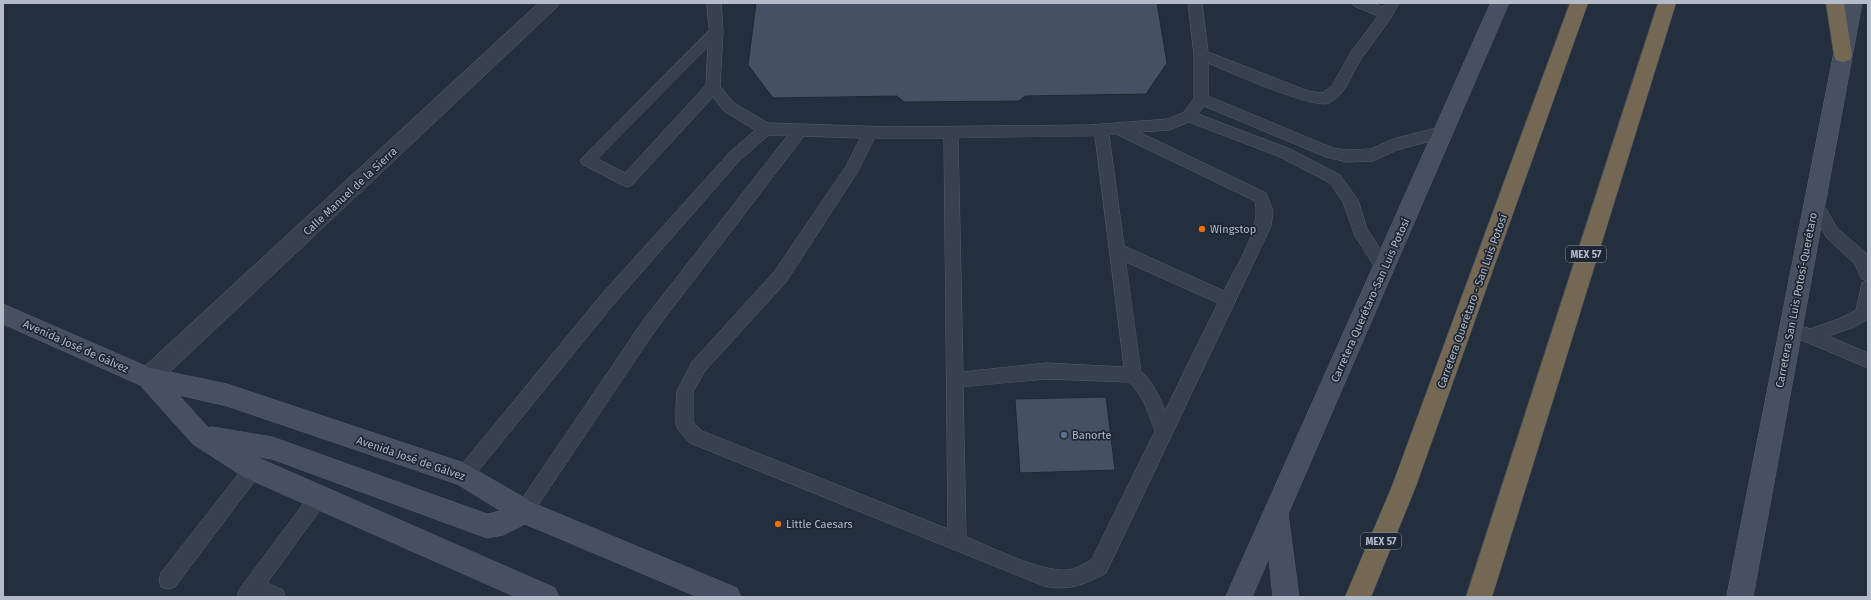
<svg xmlns="http://www.w3.org/2000/svg" width="1871" height="600" viewBox="0 0 1871 600" font-family="'Fira Sans',sans-serif">
	<style>
		.building { fill: #455162; stroke: #1f2835 }
		.lines { fill: none; stroke-linecap: round; stroke-linejoin: round }
		.lane-casing { stroke: #565f6c; stroke-width: 1 }
		.street-casing { stroke: #565f6c; stroke-width: 1 }
		.secondary-casing { stroke: #565f6c; stroke-width: 1 }
		.highway-casing { stroke: #434c59; stroke-width: 1 }
		.lane { fill: #38414e; fill-rule: evenodd }
		.street { fill: #38414e; fill-rule: evenodd }
		.secondary { fill: #465061; fill-rule: evenodd }
		.highway { fill: #746855; fill-rule: evenodd }
		.food-dot { fill: #e8710a; stroke: #1d2633; stroke-width: 1.5 }
		.service-dot { fill: #5c6f8a; stroke: #1d2633; stroke-width: 1.5 }
		.labels { text-anchor: middle; stroke-width: 3.5; stroke-linejoin: round; paint-order: stroke }
		.shield { fill: #1d2633; stroke: #878f9c; stroke-width: 1 }
		.shield-label { font-size: 10px; font-weight: bold; fill: #b4bcc9 }
		.street-label { font-size: 11px; fill: #b4bcc9; stroke: #1d2633 }
		.poi-label { font-size: 11px; fill: #b4bcc9; stroke: #1d2633; text-anchor: start }
	</style>
	<rect width="100%" height="100%" fill="#242f3e"/>
	<!-- building -->
	<path class="building" d="M756 3H1157L1167 63 1146 94 1025 96 1019 101 904 102 897 96 773 98 748 65Z
		M1106 397 1115 470 1020 473 1015 399Z"/>
	<g class="lines">
		<defs>
			<path id="lane" d="M707 3H721L723 31 720 86 734 103 768 123 891 127 1090 125 1168 119 1184 112 1194 98V55L1188 3H1202L1208 52 1308 91 1322 93 1332 86 1351 52 1378 16 1354 6 1352 3H1372L1383 7 1385 3H1399C1389 24 1374 40 1361 59 1351 74 1347 94 1329 103 1314 110 1227 71 1208 63V96L1333 148 1347 150 1371 149 1393 139 1444 126 1449 128 1451 132 1449 136 1397 150 1373 161 1347 162 1326 157 1204 106 1198 114 1290 149 1340 175 1358 200 1367 229 1392 267 1390 272 1384 274 1378 272 1355 236 1343 202 1330 183 1280 157 1189 122 1169 130 1139 132 1266 193 1273 211 1271 226 1106 573C1083 585 1070 591 1044 586L690 443 679 431 676 425V409L677 391 692 362 774 272 847 165 860 138 804 136 654 332 530 517 524 520 518 517 515 511 518 505 642 322 788 135H769L740 160 613 305 470 481 464 483 458 481 455 475 458 469 601 295 730 152 755 130 724 111 713 97 632 185 627 187 622 185 582 164 580 160 709 30ZM708 47 706 85 625 173 598 159ZM1116 134 1255 201C1262 228 1236 266 1224 291L1124 246 1109 135ZM1095 136 1124 367 1046 363 963 372 958 138ZM875 138H944L948 529 702 431 693 422V392L704 372 786 282 857 173ZM1126 262 1218 303 1165 411C1159 396 1154 383 1141 371ZM1046 379 1129 382C1144 396 1148 413 1155 431L1092 559C1084 564 1076 569 1067 570 1039 572 992 547 966 537L963 387Z
				M1815 197 1820 199 1837 228 1866 253 1868 258V281L1862 279 1854 263 1827 238 1807 203 1810 199Z
				M1868 281V319L1852 328 1828 336 1868 353V368L1799 339 1797 334 1799 329 1805 327 1810 329 1841 318 1856 310 1862 283Z
				M253 461 259 463 262 469 259 475 175 587 168 589 161 587 159 580 161 573 247 463Z
				M319 488 325 491 328 497 325 503 267 583 283 590 285 597H237L239 590 313 491Z"/>
			<path id="street" d="M539 3H559L556 8 156 385 148 388 140 385 137 378 140 371Z"/>
			<path id="secondary" d="M1491 3H1509L1288 514 1299 597H1273L1269 558 1252 597H1226Z
				M1844 3H1862L1753 597H1727Z
				M3 304 150 368 227 384 464 463 533 503 737 588 741 597H698L525 524 503 535 487 538 272 459 254 456 555 588 559 597H516L244 477 193 444 140 385 3 324ZM179 395 227 406 457 484 501 511 487 514 272 437 212 427 209 428Z"/>
			<path id="highway" d="M1570 3H1588L1416 486 1371 597H1345L1392 486Z
				M1658 3H1676L1492 597H1466Z
				M1826 3H1844L1852 55 1850 60 1843 62 1836 60 1834 55Z"/>
		</defs>
		<!-- lane casing -->
		<use href="#lane" class="lane-casing"/>
		<!-- street casing -->
		<use href="#street" class="street-casing"/>
		<!-- secondary casing -->
		<use href="#secondary" class="secondary-casing"/>
		<!-- highway casing -->
		<use href="#highway" class="highway-casing"/>
		<!-- lane -->
		<use href="#lane" class="lane"/>
		<!-- street -->
		<use href="#street" class="street"/>
		<!-- secondary -->
		<use href="#secondary" class="secondary"/>
		<!-- highway -->
		<use href="#highway" class="highway"/>
	</g>
	<!-- markers -->
	<g class="food-dot">
		<circle cx="1202" cy="229" r="4"/>
		<circle cx="778" cy="524" r="4"/>
	</g>
	<circle class="service-dot" cx="1064" cy="435" r="4"/>
	<g class="labels">
		<!-- shield labels -->
		<g class="shield">
			<rect x="1566" y="246" width="40" height="16" rx="3"/>
			<rect x="1361" y="533" width="40" height="16" rx="3"/>
		</g>
		<g class="shield-label">
			<text x="1586" y="258">MEX 57</text>
			<text x="1381" y="545">MEX 57</text>
		</g>
		<!-- street labels -->
		<g class="street-label">
			<text transform="translate(350 191) rotate(-43)" y="4">Calle Manuel de la Sierra</text>
			<text transform="translate(1370 300) rotate(-66)" y="4">Carretera Querétaro-San Luis Potosí</text>
			<text transform="translate(1796 300) rotate(-79)" y="4">Carretera San Luis Potosí-Querétaro</text>
			<text transform="translate(1472 301) rotate(-70)" y="4">Carretera Querétaro - San Luis Potosí</text>
			<text transform="translate(76 346) rotate(24)" y="4">Avenida José de Gálvez</text>
			<text transform="translate(411 458) rotate(19)" y="4">Avenida José de Gálvez</text>
		</g>
		<!-- poi labels -->
		<g class="poi-label">
			<text x="1210" y="233">Wingstop</text>
			<text x="1072" y="439">Banorte</text>
			<text x="786" y="528">Little Caesars</text>
		</g>
	</g>
	<!-- border -->
	<rect width="1871" height="600" fill="none" stroke="#b4bcc9" stroke-width="8"/>
</svg>
